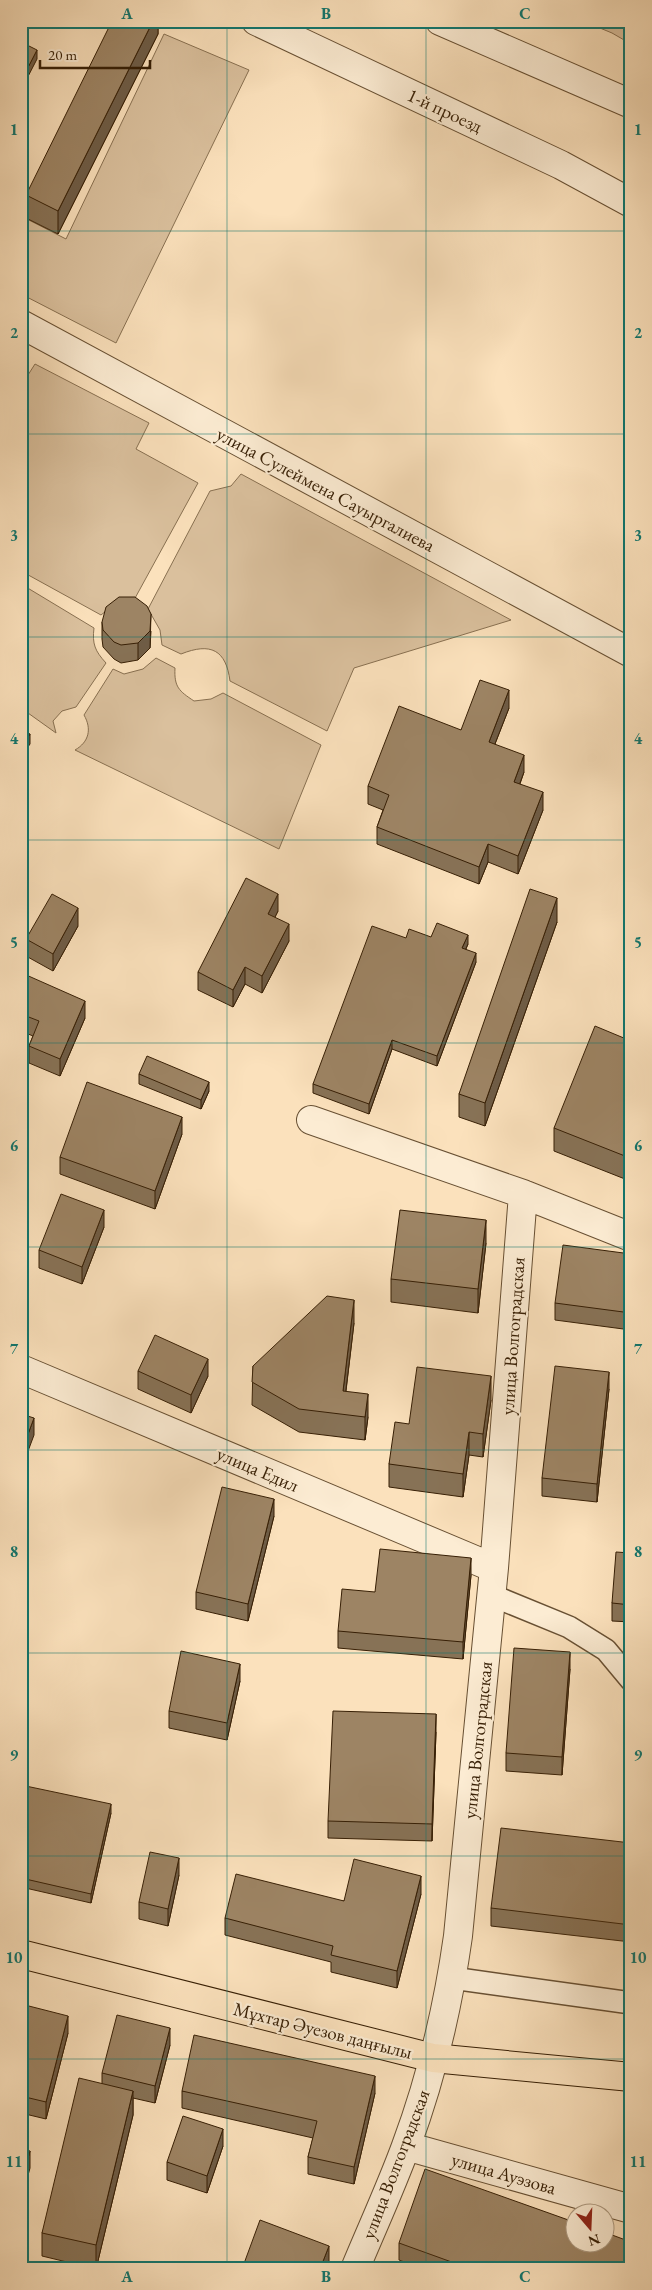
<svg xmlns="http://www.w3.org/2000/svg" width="652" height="2290" viewBox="0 0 652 2290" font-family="'EB Garamond',serif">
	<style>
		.green { fill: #dac09d; stroke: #887051 }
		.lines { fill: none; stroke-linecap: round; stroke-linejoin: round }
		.service-casing { stroke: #685033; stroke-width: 24 }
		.pedestrian-casing { stroke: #685033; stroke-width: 30 }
		.minor-casing { stroke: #685033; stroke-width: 30 }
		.primary-casing { stroke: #371f05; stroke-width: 30 }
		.service { stroke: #fcecd3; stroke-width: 21 }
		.pedestrian { stroke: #fcecd3; stroke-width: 28 }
		.minor { stroke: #fcecd3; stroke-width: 28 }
		.primary { stroke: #fbe1bc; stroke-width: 28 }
		.wall { fill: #877256; stroke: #371f05 }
		.shaded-wall { fill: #6e5c46; stroke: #371f05 }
		.building { fill: #9d8464; stroke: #371f05 }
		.grid { fill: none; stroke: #0f766e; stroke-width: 1; stroke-opacity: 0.55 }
		.labels { text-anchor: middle; stroke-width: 4.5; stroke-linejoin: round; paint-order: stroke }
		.street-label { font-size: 19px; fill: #371f05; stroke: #fcecd3 }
		.neatline { fill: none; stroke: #0f766e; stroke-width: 2 }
		.grid-label { font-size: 16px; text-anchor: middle; font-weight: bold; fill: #0f766e }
	</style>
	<rect width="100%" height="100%" fill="#fbe1bc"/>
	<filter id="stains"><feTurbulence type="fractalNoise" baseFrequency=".004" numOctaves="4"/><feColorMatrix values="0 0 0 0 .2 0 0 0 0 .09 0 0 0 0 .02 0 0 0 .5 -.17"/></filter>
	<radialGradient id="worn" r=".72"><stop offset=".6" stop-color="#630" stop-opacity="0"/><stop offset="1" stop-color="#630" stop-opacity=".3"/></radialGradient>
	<!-- green -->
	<path class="green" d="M583 21H631V44L612 33Z
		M164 34 249 70 116 343 21 294V216L66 239Z
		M35 364 149 423 136 449 198 483 134 600 116 603 101 615 21 571V386Z
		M241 474 511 620 354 668 327 731 230 681C226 650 211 642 181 654L162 645 160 630 148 609 210 491 231 486Z
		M21 584 94 628C92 644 95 651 106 663L76 707 62 711 53 721 56 733 21 708Z
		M156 658 175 668C174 687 179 691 194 701L211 699 223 693 321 745 279 849 75 750C89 742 92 729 84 715L113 669 124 674 143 669Z"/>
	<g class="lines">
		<defs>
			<path id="service" d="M491 1595 569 1627 606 1650 631 1680
				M452 1978 631 2003"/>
			<path id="pedestrian" d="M440 21 631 104"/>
			<path id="minor" d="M256 21 561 165 631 203
				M21 324 631 653
				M311 1120 523 1194 631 1237
				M21 1369 494 1568
				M406 2146 631 2209
				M355 2269C372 2228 391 2187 406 2146 431 2079 448 2007 458 1936L494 1568 523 1194"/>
			<path id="primary" d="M21 1954 433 2058 631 2077"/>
		</defs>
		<!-- service casing -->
		<use href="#service" class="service-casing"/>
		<!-- pedestrian casing -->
		<use href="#pedestrian" class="pedestrian-casing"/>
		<!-- minor casing -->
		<use href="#minor" class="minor-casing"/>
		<!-- primary casing -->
		<use href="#primary" class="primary-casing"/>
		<!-- service -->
		<use href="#service" class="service"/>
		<!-- pedestrian -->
		<use href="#pedestrian" class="pedestrian"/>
		<!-- minor -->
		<use href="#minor" class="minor"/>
		<!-- primary -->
		<use href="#primary" class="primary"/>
	</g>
	<!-- wall -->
	<path class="wall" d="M158 21V34L58 234 26 218V195Z
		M102 622 151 631 150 648 138 660 121 663 114 659 103 647 102 639Z
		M509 708 495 744 524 772 520 784 543 810 518 874 488 862 479 884 377 844V827L383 810 368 804V786L461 730Z
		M278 911 275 917 289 941 262 993 245 984 233 1007 198 990V972Z
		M557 922 485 1126 459 1117V1094Z
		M78 926 53 971 26 956V939Z
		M431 937 468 944 466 949 476 962 437 1066 392 1049 369 1114 313 1093V1084Z
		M21 980 85 1018 60 1076 29 1063V1046L33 1036 21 1031Z
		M631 1041V1181H630L554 1151V1128Z
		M139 1074 209 1091 201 1109 139 1084Z
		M182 1134 155 1209 60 1174V1157Z
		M104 1227 82 1284 39 1268V1250Z
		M486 1243 478 1313 391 1302V1279Z
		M631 1254V1330L555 1320V1303Z
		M354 1323 346 1391 368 1417 365 1440 299 1432 252 1405 253 1366Z
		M138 1371 208 1376 191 1413 138 1389Z
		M609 1389 597 1502 542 1496V1478Z
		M491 1400 483 1457 469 1455 463 1497 389 1487V1464L409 1424Z
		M274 1516 248 1621 196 1609V1592Z
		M631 1553V1622L612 1621V1603Z
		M471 1575 463 1659 338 1648V1631L375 1592Z
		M570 1669 562 1775 506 1771V1753Z
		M240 1681 227 1740 169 1728V1711Z
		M436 1732 432 1841 328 1838V1821Z
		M21 1785 111 1813 91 1903 21 1887Z
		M631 1843V1942L491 1926V1908Z
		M179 1875 168 1926 139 1919V1902Z
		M421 1894 397 1988 331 1972V1962L225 1935V1918L344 1901Z
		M21 2004 68 2033 46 2119 21 2113Z
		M170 2045 155 2103 133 2098V2115L96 2269 42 2256V2233L102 2084V2073Z
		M182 2091 375 2093 354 2184 308 2174V2157L313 2138 182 2108Z
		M223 2146 207 2193 167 2180V2162Z
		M399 2243 631 2269H423L399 2260Z"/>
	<!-- shaded-wall -->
	<path class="shaded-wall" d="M153 21H158V34L58 234V211Z
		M37 50V59L21 90V81Z
		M151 614 150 648 138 660V643Z
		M509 690V708L489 759V742Z
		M30 734V744L21 757V748Z
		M524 755V772L514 799V782Z
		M543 792V810L518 874V856Z
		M488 844V862L479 884V867Z
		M278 894V911L268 931V914Z
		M557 898V922L485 1126V1103Z
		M78 908V926L53 971V954Z
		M289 924V941L262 993V976Z
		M468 935V944L462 957V948Z
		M476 953V962L437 1066V1056Z
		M245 967V984L233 1007V990Z
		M85 1001V1018L60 1076V1059Z
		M392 1040V1049L369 1114V1104Z
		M24 1065V1083L21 1089V1072Z
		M209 1082V1091L201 1109V1100Z
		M182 1117V1134L155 1209V1191Z
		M104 1210V1227L82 1284V1267Z
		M486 1220V1243L478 1313V1289Z
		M354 1300V1323L343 1414V1391Z
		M208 1359V1376L191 1413V1395Z
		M609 1372V1389L597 1502V1484Z
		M491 1376V1400L483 1457V1434Z
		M368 1394V1417L365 1440V1417Z
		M34 1418V1435L21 1470V1453Z
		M469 1432V1455L463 1497V1474Z
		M274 1499V1516L248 1621V1604Z
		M471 1558V1575L463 1659V1642Z
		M570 1652V1669L562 1775V1757Z
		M240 1664V1681L227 1740V1723Z
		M436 1714V1732L432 1841V1824Z
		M111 1804V1813L91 1903V1894Z
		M179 1858V1875L168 1926V1909Z
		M421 1876V1894L397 1988V1971Z
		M68 2016V2033L46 2119V2102Z
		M170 2028V2045L155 2103V2086Z
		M375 2076V2093L354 2184V2167Z
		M133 2091V2115L96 2269V2245Z
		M223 2129V2146L207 2193V2176Z
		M30 2151V2168L21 2201V2184Z
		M329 2246V2263L327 2269H320Z"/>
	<!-- building -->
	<path class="building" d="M112 21H153L58 211 26 195Z
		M21 42 37 50 21 81Z
		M119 597H135L147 606 151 614 150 631 138 643 121 645 114 642 103 630 102 622 106 607Z
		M480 680 509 690 489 742 524 755 514 782 543 792 518 856 488 844 479 867 377 827 389 795 368 786 399 706 461 730Z
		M21 729 30 734 21 748Z
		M246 878 278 894 268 914 289 924 262 976 245 967 233 990 198 972Z
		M530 889 557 898 485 1103 459 1094Z
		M52 894 78 908 53 954 26 939Z
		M437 923 468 935 462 948 476 953 437 1056 392 1040 369 1104 313 1084 372 926 406 938 409 929 431 937Z
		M24 974 85 1001 60 1059 29 1046 39 1021 21 1014V980Z
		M595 1026 631 1041 630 1158 554 1128Z
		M147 1056 209 1082 201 1100 139 1074Z
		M21 1064 24 1065 21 1072Z
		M87 1082 182 1117 155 1191 60 1157Z
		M61 1194 104 1210 82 1267 39 1250Z
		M400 1210 486 1220 478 1289 391 1279Z
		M563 1245 631 1254V1313L555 1303Z
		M327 1296 354 1300 343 1391 368 1394 365 1417 299 1409 252 1382 253 1366Z
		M155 1335 208 1359 191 1395 138 1371Z
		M555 1366 609 1372 597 1484 542 1478Z
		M417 1367 491 1376 483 1434 469 1432 463 1474 389 1464 395 1422 409 1424Z
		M21 1414 34 1418 21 1453Z
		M222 1487 274 1499 248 1604 196 1592Z
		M380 1549 471 1558 463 1642 338 1631 342 1589 375 1592Z
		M616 1552 631 1553V1605L612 1603Z
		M514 1648 570 1652 562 1757 506 1753Z
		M181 1651 240 1664 227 1723 169 1711Z
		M333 1711 436 1714 432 1824 328 1821Z
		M21 1785 111 1804 91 1894 21 1878Z
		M501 1828 631 1843V1925L491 1908Z
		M150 1852 179 1858 168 1909 139 1902Z
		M354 1859 421 1876 397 1971 331 1955 333 1946 225 1918 236 1874 344 1901Z
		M21 2004 68 2016 46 2102 21 2096Z
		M117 2015 170 2028 155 2086 102 2073Z
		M194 2035 375 2076 354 2167 308 2157 317 2121 182 2091Z
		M79 2078 133 2091 96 2245 42 2233Z
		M183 2116 223 2129 207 2176 167 2162Z
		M21 2148 30 2151 21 2184Z
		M425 2169 574 2222V2242H604V2232L631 2242V2269H471L399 2243Z
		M260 2220 329 2246 320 2269H242Z"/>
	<!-- grid -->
	<path class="grid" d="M227 21V2269M426 21V2269M21 231H631M21 434H631M21 637H631M21 840H631M21 1043H631M21 1247H631M21 1450H631M21 1653H631M21 1856H631M21 2059H631"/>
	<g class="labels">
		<!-- street labels -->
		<g class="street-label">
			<text transform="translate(445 110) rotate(25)" y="7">1-й проезд</text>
			<text transform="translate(326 489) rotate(28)" y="7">улица Сулеймена Сауыргалиева</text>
			<text transform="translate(512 1336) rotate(-86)" y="7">улица Волгоградская</text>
			<text transform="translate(258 1469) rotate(23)" y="7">улица Едил</text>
			<text transform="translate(477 1740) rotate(-84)" y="7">улица Волгоградская</text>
			<text transform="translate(323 2030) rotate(14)" y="7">Мұхтар Әуезов даңғылы</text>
			<text transform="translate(395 2164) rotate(-69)" y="7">улица Волгоградская</text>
			<text transform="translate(504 2173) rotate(16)" y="7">улица Ауэзова</text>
		</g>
	</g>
	<!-- margin -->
	<rect width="652" height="2290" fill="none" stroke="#fbe1bc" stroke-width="55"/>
	<!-- north arrow -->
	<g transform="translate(590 2228) rotate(161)"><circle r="24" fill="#fcecd3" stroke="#ad9a81"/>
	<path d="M0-4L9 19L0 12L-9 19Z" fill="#8f2418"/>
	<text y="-8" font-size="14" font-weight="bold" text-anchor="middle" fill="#371f05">N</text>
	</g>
	<!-- scale -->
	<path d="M40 60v8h110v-8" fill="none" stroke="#371f05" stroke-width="2.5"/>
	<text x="48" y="60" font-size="15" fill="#371f05" stroke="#fcecd3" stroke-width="4" paint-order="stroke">20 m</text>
	<rect x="28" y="28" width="596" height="2234" class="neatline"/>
	<g class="grid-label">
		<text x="127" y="19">A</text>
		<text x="326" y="19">B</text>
		<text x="525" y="19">C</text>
		<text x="14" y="135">1</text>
		<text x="638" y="135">1</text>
		<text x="14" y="338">2</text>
		<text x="638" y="338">2</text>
		<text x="14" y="541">3</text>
		<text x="638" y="541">3</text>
		<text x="14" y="744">4</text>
		<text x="638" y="744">4</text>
		<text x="14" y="948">5</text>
		<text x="638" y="948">5</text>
		<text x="14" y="1151">6</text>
		<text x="638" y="1151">6</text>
		<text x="14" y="1354">7</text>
		<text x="638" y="1354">7</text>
		<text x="14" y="1557">8</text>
		<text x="638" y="1557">8</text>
		<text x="14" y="1760">9</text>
		<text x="638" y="1760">9</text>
		<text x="14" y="1963">10</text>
		<text x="638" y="1963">10</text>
		<text x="14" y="2167">11</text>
		<text x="638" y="2167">11</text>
		<text x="127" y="2282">A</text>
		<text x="326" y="2282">B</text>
		<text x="525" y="2282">C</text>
	</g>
	<rect width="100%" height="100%" filter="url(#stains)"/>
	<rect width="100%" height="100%" fill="url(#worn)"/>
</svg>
